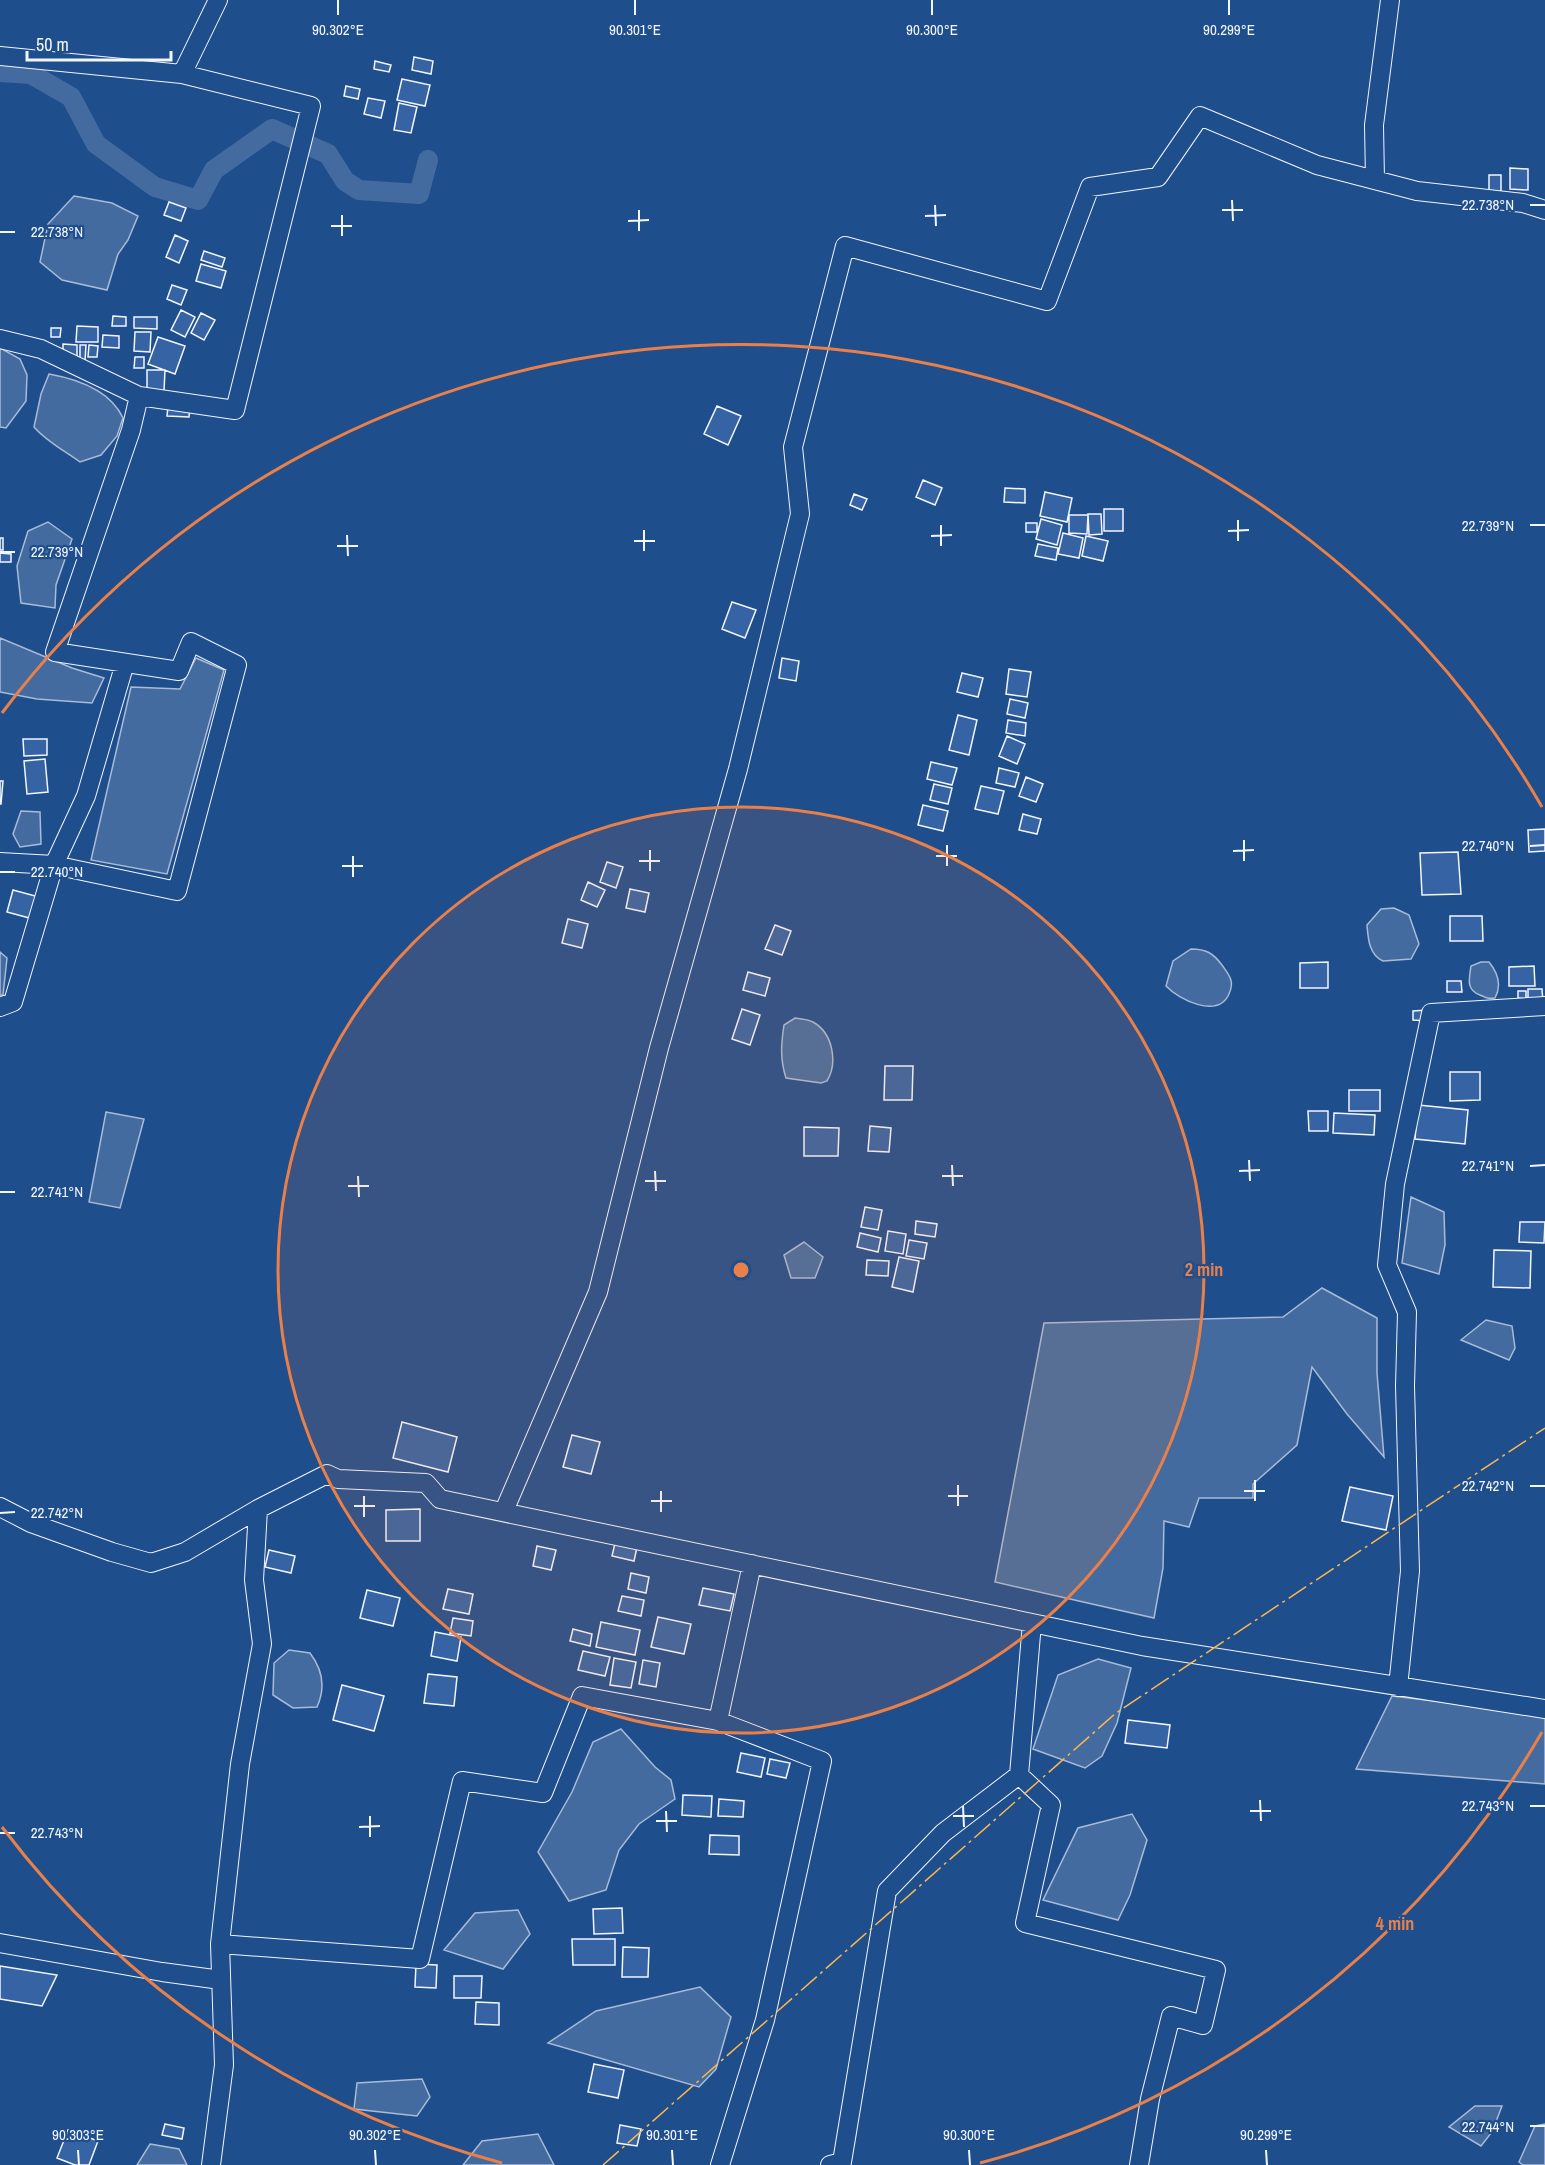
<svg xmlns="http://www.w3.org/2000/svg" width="1545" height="2165" viewBox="0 0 1545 2165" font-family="'Archivo Narrow',sans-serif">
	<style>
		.water { fill: #446ba0; stroke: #a8bbd7; stroke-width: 1.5 }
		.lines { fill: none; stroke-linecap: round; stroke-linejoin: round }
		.canal { stroke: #446ba0; stroke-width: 20 }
		.building { fill: #3563a3; stroke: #f2f6ff; stroke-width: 1.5 }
		.street-casing { stroke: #f2f6ff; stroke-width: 20 }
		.street { stroke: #1f4e8c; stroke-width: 18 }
		.power { stroke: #ffb74d; stroke-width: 1.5; stroke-dasharray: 21 4.5 3 4.5; stroke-linecap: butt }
		.ticks { fill: none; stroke: #f2f6ff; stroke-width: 2 }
		.ring { fill: none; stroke: #ea8049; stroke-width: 3 }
		.ticks-label { font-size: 15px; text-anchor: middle; fill: #f2f6ff; stroke: #1f4e8c; stroke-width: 4.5; stroke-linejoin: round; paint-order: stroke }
		.centre { fill: #ea8049; stroke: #1f4e8c; stroke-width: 3 }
		.ring-label { font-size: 18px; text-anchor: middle; font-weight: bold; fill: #ea8049; stroke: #1f4e8c; stroke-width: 4.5; stroke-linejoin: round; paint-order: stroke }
	</style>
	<rect width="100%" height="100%" fill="#1f4e8c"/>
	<!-- water -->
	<path class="water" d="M74 196 112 203 138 216 128 240 118 254 107 290 62 280 40 262 48 224Z
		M0 348 20 359 27 375 26 401 6 428 0 427Z
		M49 374C77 379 110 390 123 418L117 436 101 455 80 462C65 451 47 442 34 427L41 394Z
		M48 522 72 539 56 585 55 608 21 603 17 566 28 531Z
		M0 638 72 668 104 678 92 703 37 699 0 692Z
		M196 658 224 670 167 874 91 860 131 687 180 689Z
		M21 811 40 812 41 844 20 847 13 834Z
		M1394 908 1409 915 1419 944 1411 959 1383 961C1369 955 1368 938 1367 925L1381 909Z
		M1191 949C1206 949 1213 953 1222 965 1229 975 1235 981 1229 994 1218 1019 1179 1000 1166 986L1173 961Z
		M0 952 7 958 3 995H0Z
		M1481 962H1489C1498 973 1502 985 1495 998 1488 999 1487 998 1480 995 1466 990 1469 979 1471 966Z
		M795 1018C801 1019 808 1019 813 1022 833 1033 838 1063 827 1081L821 1083 786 1078C780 1059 781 1045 784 1025Z
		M106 1112 144 1119 120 1208 89 1202Z
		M1411 1197 1444 1212 1445 1245 1439 1274 1402 1263Z
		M804 1242 823 1257 815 1278H791L784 1255Z
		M1322 1288 1377 1318V1373L1384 1457 1347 1414 1312 1367 1297 1445 1253 1484V1498H1199L1189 1527 1164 1521 1163 1568 1154 1618 995 1582 1044 1323 1283 1317Z
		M1486 1320 1512 1326 1515 1348 1509 1360 1461 1340Z
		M289 1650 310 1653C323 1670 326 1687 317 1707L293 1708 273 1695 274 1663Z
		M1098 1659 1131 1668 1117 1723 1102 1756 1085 1768 1033 1749 1058 1675Z
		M1392 1696 1545 1714V1784L1356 1769Z
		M621 1729 655 1767 671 1780 675 1799 639 1824 619 1850 606 1890 569 1901 538 1852 572 1792 593 1742Z
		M1132 1814 1147 1840 1130 1895 1118 1920 1043 1900 1078 1828Z
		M518 1910 530 1934 503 1969 444 1950 475 1913Z
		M700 1987 731 2017 716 2069 699 2087 548 2043 596 2011Z
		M422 2079 430 2097 417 2116 354 2109 357 2083Z
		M1475 2106H1502L1492 2132 1481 2146 1449 2127Z
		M1545 2124V2165H1523L1519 2162 1535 2126Z
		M538 2134 554 2165H463L482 2141Z
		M150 2144 179 2149 187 2165H137Z"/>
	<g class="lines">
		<!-- canal -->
		<path class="canal" d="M0 72 31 74 71 97 96 144 155 187 198 200 214 170 272 129 328 154 345 181 359 190 419 194 428 160"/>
	</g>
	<!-- building -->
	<path class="building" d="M414 57 433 61 431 74 412 70Z
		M375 61 391 65 389 72 374 69Z
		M402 79 430 85 425 106 397 100Z
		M346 86 360 89 358 99 344 96Z
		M368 98 385 101 381 118 364 114Z
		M399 103 417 107 411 133 394 130Z
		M1510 168 1528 169V190L1510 189Z
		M1489 175H1501V193H1489Z
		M169 202 186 208 181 221 164 215Z
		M175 235 188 241 179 263 166 257Z
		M204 251 225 258 222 267 201 260Z
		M201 264 226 271 221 288 196 281Z
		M172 285 187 290 181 305 167 299Z
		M181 310 195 317 185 337 171 330Z
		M201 313 215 320 204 340 191 333Z
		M113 316 126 317V326H112Z
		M134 317H157V329L134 328Z
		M77 326 98 327V342H76Z
		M51 328H61L60 337H51Z
		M135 332H151L150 352 134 351Z
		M103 335 119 336V348L102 347Z
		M158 337 185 346 175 374 148 364Z
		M63 344 77 345V358L63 357Z
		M80 345H86L85 361H80Z
		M89 345 98 346 97 357H88Z
		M135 357H144V368H134Z
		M147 370H165L164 391H147Z
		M168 406 190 407 189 417 167 416Z
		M717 406 741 416 728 445 704 434Z
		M923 480 942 488 935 505 916 497Z
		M1005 488 1025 489V503L1004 502Z
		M1045 492 1072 498 1067 522 1040 516Z
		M854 494 867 499 862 510 850 505Z
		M1104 509H1123V531H1104Z
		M1088 514H1101L1102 534 1089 535Z
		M1069 515H1088L1087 534 1069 533Z
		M1041 519 1062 525 1057 545 1036 539Z
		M1026 523H1037V532H1026Z
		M1063 533 1083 538 1079 558 1058 554Z
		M1086 536 1108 541 1103 561 1082 556Z
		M0 538H3V550H0Z
		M1038 544 1058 548 1056 560 1035 556Z
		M0 553 11 554V562H0Z
		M732 602 756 610 745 638 722 629Z
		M782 658 799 661 796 681 779 678Z
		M1009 669 1031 672 1027 697 1006 694Z
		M962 673 983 678 978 697 957 692Z
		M1010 699 1028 703 1025 718 1007 714Z
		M958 715 977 720 969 755 949 750Z
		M1008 720 1026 723 1025 736 1006 733Z
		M1007 736 1025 744 1017 764 999 756Z
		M23 739H47V755L24 756Z
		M45 759 48 792 27 794 24 761Z
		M931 762 957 768 952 785 927 779Z
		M999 768 1019 773 1015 787 996 783Z
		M1026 777 1043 784 1036 802 1019 796Z
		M0 781H3L1 804H0Z
		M934 784 952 788 948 804 930 800Z
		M981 786 1004 791 998 814 975 809Z
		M923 805 948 811 943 831 918 825Z
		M1023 814 1041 819 1037 834 1019 830Z
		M1545 829V851L1529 852 1528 830Z
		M1458 852 1461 894 1422 895 1420 853Z
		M607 862 623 867 616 888 600 882Z
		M588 882 605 890 597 907 581 900Z
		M630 889 649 893 645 912 626 908Z
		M13 890 39 897 33 919 7 912Z
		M1450 916H1482L1483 941H1450Z
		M568 919 588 924 582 948 562 943Z
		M775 925 791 931 782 955 765 949Z
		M1328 962V988H1300V963Z
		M1534 966 1535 986H1509V967Z
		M748 972 770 978 765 996 743 990Z
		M1447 981H1461L1462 992H1447Z
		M1528 989H1542L1543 1003H1528Z
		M1518 991H1526V999L1518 998Z
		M742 1009 760 1015 750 1045 732 1039Z
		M1427 1010V1021L1413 1020V1011Z
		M885 1066H913L912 1100H884Z
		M1450 1072H1480V1100L1450 1101Z
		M1349 1090H1380V1111H1349Z
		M1418 1105 1468 1110 1465 1144 1415 1139Z
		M1308 1111H1328V1131H1309Z
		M1334 1113 1375 1115 1374 1135 1333 1133Z
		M870 1126 891 1128 889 1152 868 1151Z
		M804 1127 839 1128 838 1156H804Z
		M865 1207 882 1210 878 1230 861 1227Z
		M916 1221 937 1224 935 1237 915 1234Z
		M1520 1222H1545L1544 1243 1519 1242Z
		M888 1231 906 1234 903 1254 885 1251Z
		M860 1233 881 1238 878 1252 857 1247Z
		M909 1240 927 1243 924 1259 906 1256Z
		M1494 1250 1531 1251 1530 1288 1493 1287Z
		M899 1257 919 1261 913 1292 892 1287Z
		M867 1260 889 1261 888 1276 866 1275Z
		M402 1422 457 1437 448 1472 393 1458Z
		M572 1435 600 1442 591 1474 563 1467Z
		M1350 1487 1393 1496 1386 1530 1342 1521Z
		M420 1509V1541H386V1510Z
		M615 1543 637 1547 634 1561 612 1556Z
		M537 1546 556 1550 551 1570 533 1566Z
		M269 1550 295 1556 291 1573 265 1567Z
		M631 1573 649 1577 646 1593 628 1589Z
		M703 1588 734 1594 730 1611 699 1605Z
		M448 1589 473 1594 469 1614 443 1609Z
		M367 1590 400 1598 393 1626 360 1618Z
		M622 1596 644 1600 641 1616 618 1611Z
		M658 1617 691 1624 684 1654 651 1647Z
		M453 1618 473 1621 471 1636 450 1633Z
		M601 1622 640 1630 635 1655 596 1647Z
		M573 1629 592 1634 590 1646 570 1641Z
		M435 1632 461 1637 457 1661 431 1656Z
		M583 1651 610 1657 605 1676 578 1670Z
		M614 1658 636 1662 631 1688 610 1685Z
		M643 1660 660 1663 656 1687 639 1684Z
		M428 1674 457 1677 454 1706 424 1703Z
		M342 1685 384 1696 374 1731 333 1720Z
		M1128 1720 1170 1725 1167 1748 1125 1743Z
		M741 1753 765 1758 761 1777 737 1772Z
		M770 1759 790 1763 786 1778 767 1774Z
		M683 1795 712 1796 711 1817 682 1815Z
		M719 1799 744 1801 743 1817 718 1816Z
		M710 1835 739 1836V1855L709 1854Z
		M622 1908 623 1933 594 1934 593 1909Z
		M572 1939H615V1965H573Z
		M623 1947 649 1948 648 1977H622Z
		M416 1964 437 1965 436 1988 415 1987Z
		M0 1966 57 1975 42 2006 0 1999Z
		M454 1976H482L481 1998H454Z
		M476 2002 499 2003V2025L475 2024Z
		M594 2064 624 2070 618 2098 588 2092Z
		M165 2124 184 2128 182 2139 162 2135Z
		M620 2125 641 2129 637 2146 617 2143Z
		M68 2130 98 2141 89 2165H75L57 2158Z"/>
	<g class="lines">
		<defs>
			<path id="street" d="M0 56 182 74 311 106 235 410 139 396 131 430 55 652 179 671 191 642 237 665 177 891 54 865 13 1002 0 1007
				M182 74 218 0
				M1375 180 1374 125 1390 0
				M0 339 41 349 139 396
				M0 862 54 865 86 796 125 663
				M0 1507 31 1523 112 1552 151 1563 185 1552 258 1509 327 1474 338 1479 426 1483 440 1499 1142 1646 1545 1709
				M504 1511 598 1292 659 1048 738 769 800 514 793 447 845 246 1047 301 1090 187 1158 177 1200 116 1317 165 1417 191 1523 203 1545 210
				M1398 1687 1410 1571 1405 1386 1407 1312 1387 1265 1395 1184 1431 1013 1545 1006
				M718 1721 752 1564
				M1019 1775 1032 1623
				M0 1943 162 1972 221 1980
				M220 1944 240 1764 262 1644 254 1580 258 1509
				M211 2165 224 2065 220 1944 420 1959 462 1781 543 1793 582 1696 718 1721 822 1761 765 2020 720 2165
				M830 2165 842 2162 887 1891 943 1833 1019 1775 1051 1805 1025 1923 1216 1970 1203 2025 1171 2016 1150 2099 1139 2165"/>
		</defs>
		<!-- street casing -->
		<use href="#street" class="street-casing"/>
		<!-- street -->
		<use href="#street" class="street"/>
		<!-- power -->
		<path class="power" d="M603 2165 1116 1713 1545 1428"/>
	</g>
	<!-- ticks -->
	<path class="ticks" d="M338 0V15M635 0V15M932 0V15M1229 0V15M1232 200 1233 221M935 205 936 226M1530 205H1545M639 210V231M1222 210H1243M342 215V236M925 216 946 215M628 221 649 220M331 226H352M0 232H15M1238 520V541M941 525V546M1530 525H1545M644 530V551M1228 531 1249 530M347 535 348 556M931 536 952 535M634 541H655M337 546H358M0 552H15M1244 840V861M947 845V866M1530 846 1545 845M650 850V871M1233 851 1254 850M353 856V877M936 856H957M639 861H660M342 866H363M0 872H15M1249 1160 1250 1181M952 1165 953 1186M1530 1166 1545 1165M655 1171 656 1191M1239 1171 1260 1170M358 1176 359 1197M942 1176H963M645 1181H666M348 1186H369M0 1192H15M1255 1480V1501M958 1485V1506M1530 1486H1545M661 1491V1512M1244 1491H1265M364 1496V1517M948 1496H968M651 1501H672M354 1506H375M0 1513 15 1512M1260 1800 1261 1821M963 1806 964 1827M1530 1806H1545M666 1811 667 1832M1250 1811H1271M370 1816V1837M953 1816H974M656 1821H677M359 1827 380 1826M0 1833H15M1530 2126H1545M78 2150 79 2165M375 2150 376 2165M672 2150 673 2165M969 2150 970 2165M1266 2150 1267 2165"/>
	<!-- distance rings -->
	<circle cx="741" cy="1270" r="463" fill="#ea8049" fill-opacity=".12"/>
	<g class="ring">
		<circle cx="741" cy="1270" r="463"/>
		<path d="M1542 1732A925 925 0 0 1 980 2163M502 2163A925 925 0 0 1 2 1827M2 713A925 925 0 0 1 1542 807"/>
	</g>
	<g class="ticks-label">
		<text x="338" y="35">90.302°E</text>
		<text x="635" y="35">90.301°E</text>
		<text x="932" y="35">90.300°E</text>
		<text x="1229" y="35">90.299°E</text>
		<text x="1488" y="210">22.738°N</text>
		<text x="57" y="237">22.738°N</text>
		<text x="1488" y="531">22.739°N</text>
		<text x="57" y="557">22.739°N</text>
		<text x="1488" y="851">22.740°N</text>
		<text x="57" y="877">22.740°N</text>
		<text x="1488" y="1171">22.741°N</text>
		<text x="57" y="1197">22.741°N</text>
		<text x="1488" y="1491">22.742°N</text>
		<text x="57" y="1518">22.742°N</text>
		<text x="1488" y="1811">22.743°N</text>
		<text x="57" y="1838">22.743°N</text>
		<text x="1488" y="2132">22.744°N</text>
		<text x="78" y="2140">90.303°E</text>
		<text x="375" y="2140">90.302°E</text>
		<text x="672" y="2140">90.301°E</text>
		<text x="969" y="2140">90.300°E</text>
		<text x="1266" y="2140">90.299°E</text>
	</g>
	<circle cx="741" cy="1270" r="9" class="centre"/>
	<g class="ring-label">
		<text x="1204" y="1276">2 min</text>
		<text x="1395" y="1930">4 min</text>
	</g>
	<!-- scale -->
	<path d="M27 51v9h144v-9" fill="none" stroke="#f2f6ff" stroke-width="3"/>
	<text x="36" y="51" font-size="18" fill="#f2f6ff" stroke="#1f4e8c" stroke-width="4.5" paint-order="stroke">50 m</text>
</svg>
